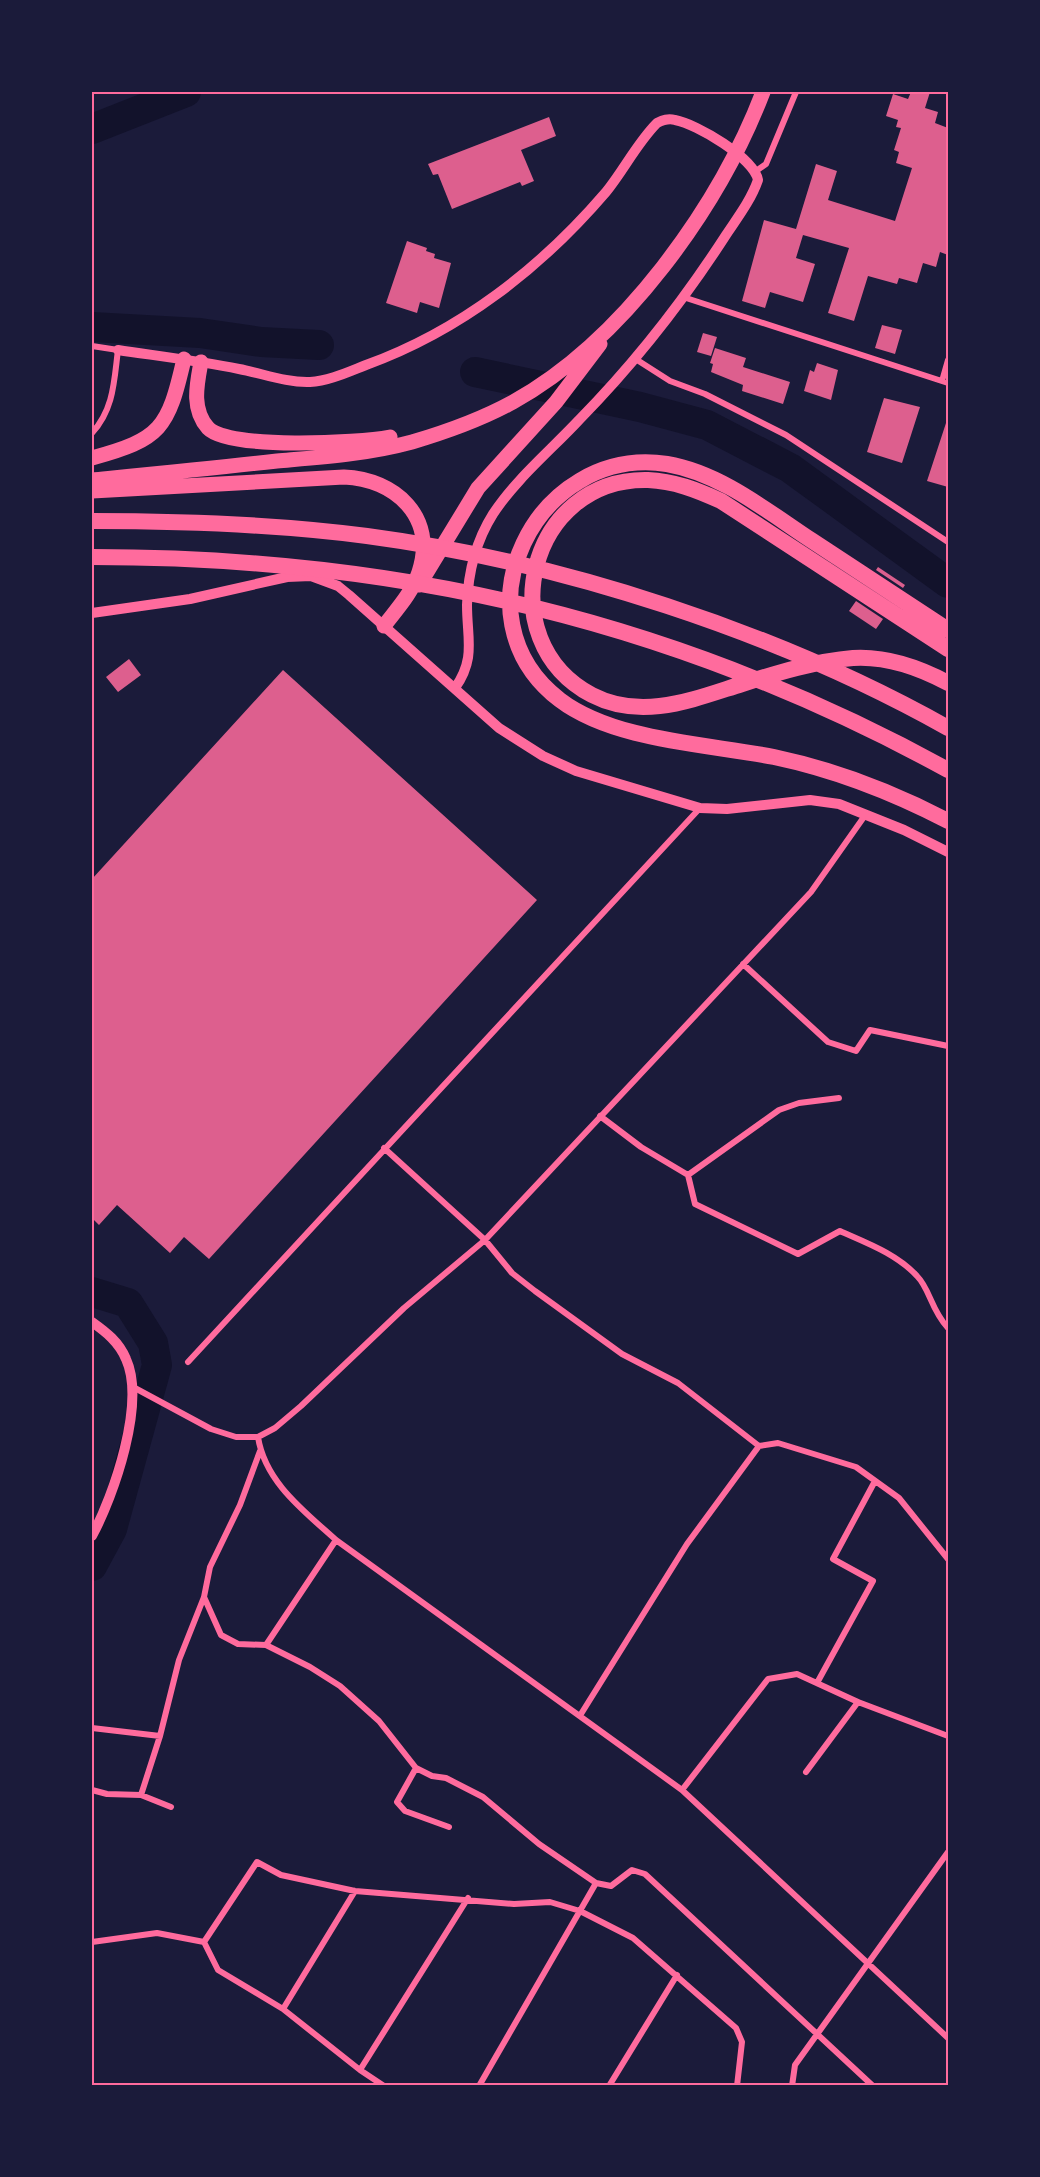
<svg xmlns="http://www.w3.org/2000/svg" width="1040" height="2177" viewBox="0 0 1040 2177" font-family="Cabin,sans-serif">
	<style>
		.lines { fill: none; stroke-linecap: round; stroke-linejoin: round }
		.river { stroke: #12122b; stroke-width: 30 }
		.building { fill: #dd5f8e }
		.minor { stroke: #ff6b9d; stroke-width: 6 }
		.tertiary { stroke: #ff6b9d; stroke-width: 10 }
		.trunk { stroke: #ff6b9d; stroke-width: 15 }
		.motorway { stroke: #ff6b9d; stroke-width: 16 }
		.neatline { fill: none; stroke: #ff6b9d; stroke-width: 2 }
	</style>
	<rect width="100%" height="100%" fill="#1b1b3a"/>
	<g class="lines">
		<!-- river -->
		<path class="river" d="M92 129 186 92
			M92 327 200 333 261 342 319 345
			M475 372 640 407 707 425 790 468 948 583
			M92 1292 128 1303 153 1343 157 1365 112 1529 92 1566"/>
	</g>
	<!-- building -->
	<path class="building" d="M911 92H930L925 108 938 112 935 123 948 128V255L940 252 936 267 923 263 917 283 899 278 897 284 868 276 854 321 828 313 849 248 803 235 796 258 815 264 803 302 770 292 765 308 742 301 764 220 796 229 816 164 837 171 828 200 895 221 912 168 896 163 899 152 894 150 901 128 896 127 898 120 886 116 893 94 908 99Z
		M549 117 556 136 521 150 534 181 522 186 520 182 452 209 438 174 433 175 428 164Z
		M407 241 427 248 426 251 435 254 434 258 451 263 439 308 420 302 417 313 386 303Z
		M882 325 902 330 895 354 875 348Z
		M703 333 717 337 711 356 697 352Z
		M715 348 746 358 743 367 790 382 783 404 742 391 743 385 711 372 713 364 710 363Z
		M817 363 838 370 831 400 804 391 810 370 814 372Z
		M884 398 920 407 902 463 867 452Z
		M946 423 948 424V487L927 481Z
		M878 567 905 585 903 588 876 570Z
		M856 601 883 619 876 629 849 611Z
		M129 659 141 675 118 692 106 677Z
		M283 670 537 900 209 1259 184 1237 170 1253 117 1205 99 1225 92 1218V879Z"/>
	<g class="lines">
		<!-- minor -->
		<path class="minor" d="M756 171 766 164 796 92
			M683 297 948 383
			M92 346 118 350C114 381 114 409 92 433
			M634 358 670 381 705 394 786 435 948 542
			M942 381 948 360
			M743 964 828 1042 856 1051 870 1030 948 1046
			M600 1116 641 1147 688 1175 695 1204 798 1254 840 1231C867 1243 897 1254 917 1276 930 1289 931 1310 948 1328
			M384 1148 485 1240 512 1273 535 1291 622 1354 678 1383 759 1446
			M688 1175 779 1110 799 1103 839 1098
			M188 1362 700 808
			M133 1387 211 1429 236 1437H258L275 1428 301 1406 404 1308 485 1240 811 892 866 814
			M258 1437C265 1482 304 1511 336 1540L682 1790 948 2038
			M204 1597 221 1635 238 1644 266 1645 310 1667 340 1686 379 1721 416 1768 432 1776 446 1778 483 1797 539 1844 596 1883 611 1886 632 1870 645 1874 873 2086
			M266 1645 336 1540
			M817 1683 873 1581 833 1559 875 1481
			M581 1714 687 1544 759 1446 778 1443 856 1467 899 1498 948 1559
			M92 1728 160 1736
			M416 1768 397 1802 405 1811 449 1827
			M806 1772 858 1702
			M92 1790 107 1794 141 1795 171 1807
			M682 1790 768 1679 797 1674 858 1702 948 1736
			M141 1795 160 1736 179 1660 204 1597 210 1567 240 1505 260 1451
			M92 1942 157 1933 204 1942
			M204 1942 257 1862 281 1875 355 1891 514 1904 550 1902 580 1911 633 1938 736 2028 742 2042 737 2086
			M204 1942 218 1970 283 2009 360 2070 384 2086
			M283 2009 355 1891
			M360 2070 468 1898
			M479 2086 596 1883
			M609 2086 677 1975
			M792 2086 795 2065 948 1852"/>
		<!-- tertiary -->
		<path class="tertiary" d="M118 350C158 356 199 361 239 369 261 373 287 383 310 382 329 381 348 372 366 365 460 331 541 268 606 192 624 170 637 143 657 123 663 120 668 118 675 120 697 124 754 158 758 180 751 200 738 217 726 235 684 300 633 365 579 420 550 451 516 479 493 514 476 541 468 574 467 605 467 639 476 658 455 688
			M92 613 190 599 287 577 311 576 338 586 349 595 499 728 543 756 576 771 700 808 727 809 810 800 839 804 904 830 948 852
			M92 1322C106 1332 119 1342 126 1359 146 1403 114 1495 92 1536"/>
		<!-- trunk -->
		<path class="trunk" d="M201 362C197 384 191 409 208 428 229 450 358 443 390 437
			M92 458C161 439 168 429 184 359
			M92 480C153 474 215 468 277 461 322 457 368 454 412 442 446 432 482 419 513 402 623 341 719 207 763 92
			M92 491 344 477C395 479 437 517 419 572 412 593 397 609 384 626
			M419 585 478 488 556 402 600 344"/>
		<!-- motorway -->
		<path class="motorway" d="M92 521C184 521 275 524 367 536 562 562 777 632 948 728
			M92 557C402 557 676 621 948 770
			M948 630C903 600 857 570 811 540 767 511 720 473 667 464 536 444 451 617 560 700 614 741 708 744 774 757 836 770 892 792 948 821
			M948 649 721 501C697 490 674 481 648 480 529 477 488 640 592 695 642 721 694 699 742 684 777 673 816 661 853 658 886 656 920 668 948 683"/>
	</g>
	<!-- border -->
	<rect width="1040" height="2177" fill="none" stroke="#1b1b3a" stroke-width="186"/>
	<rect x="93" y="93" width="854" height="1991" class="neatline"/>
</svg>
